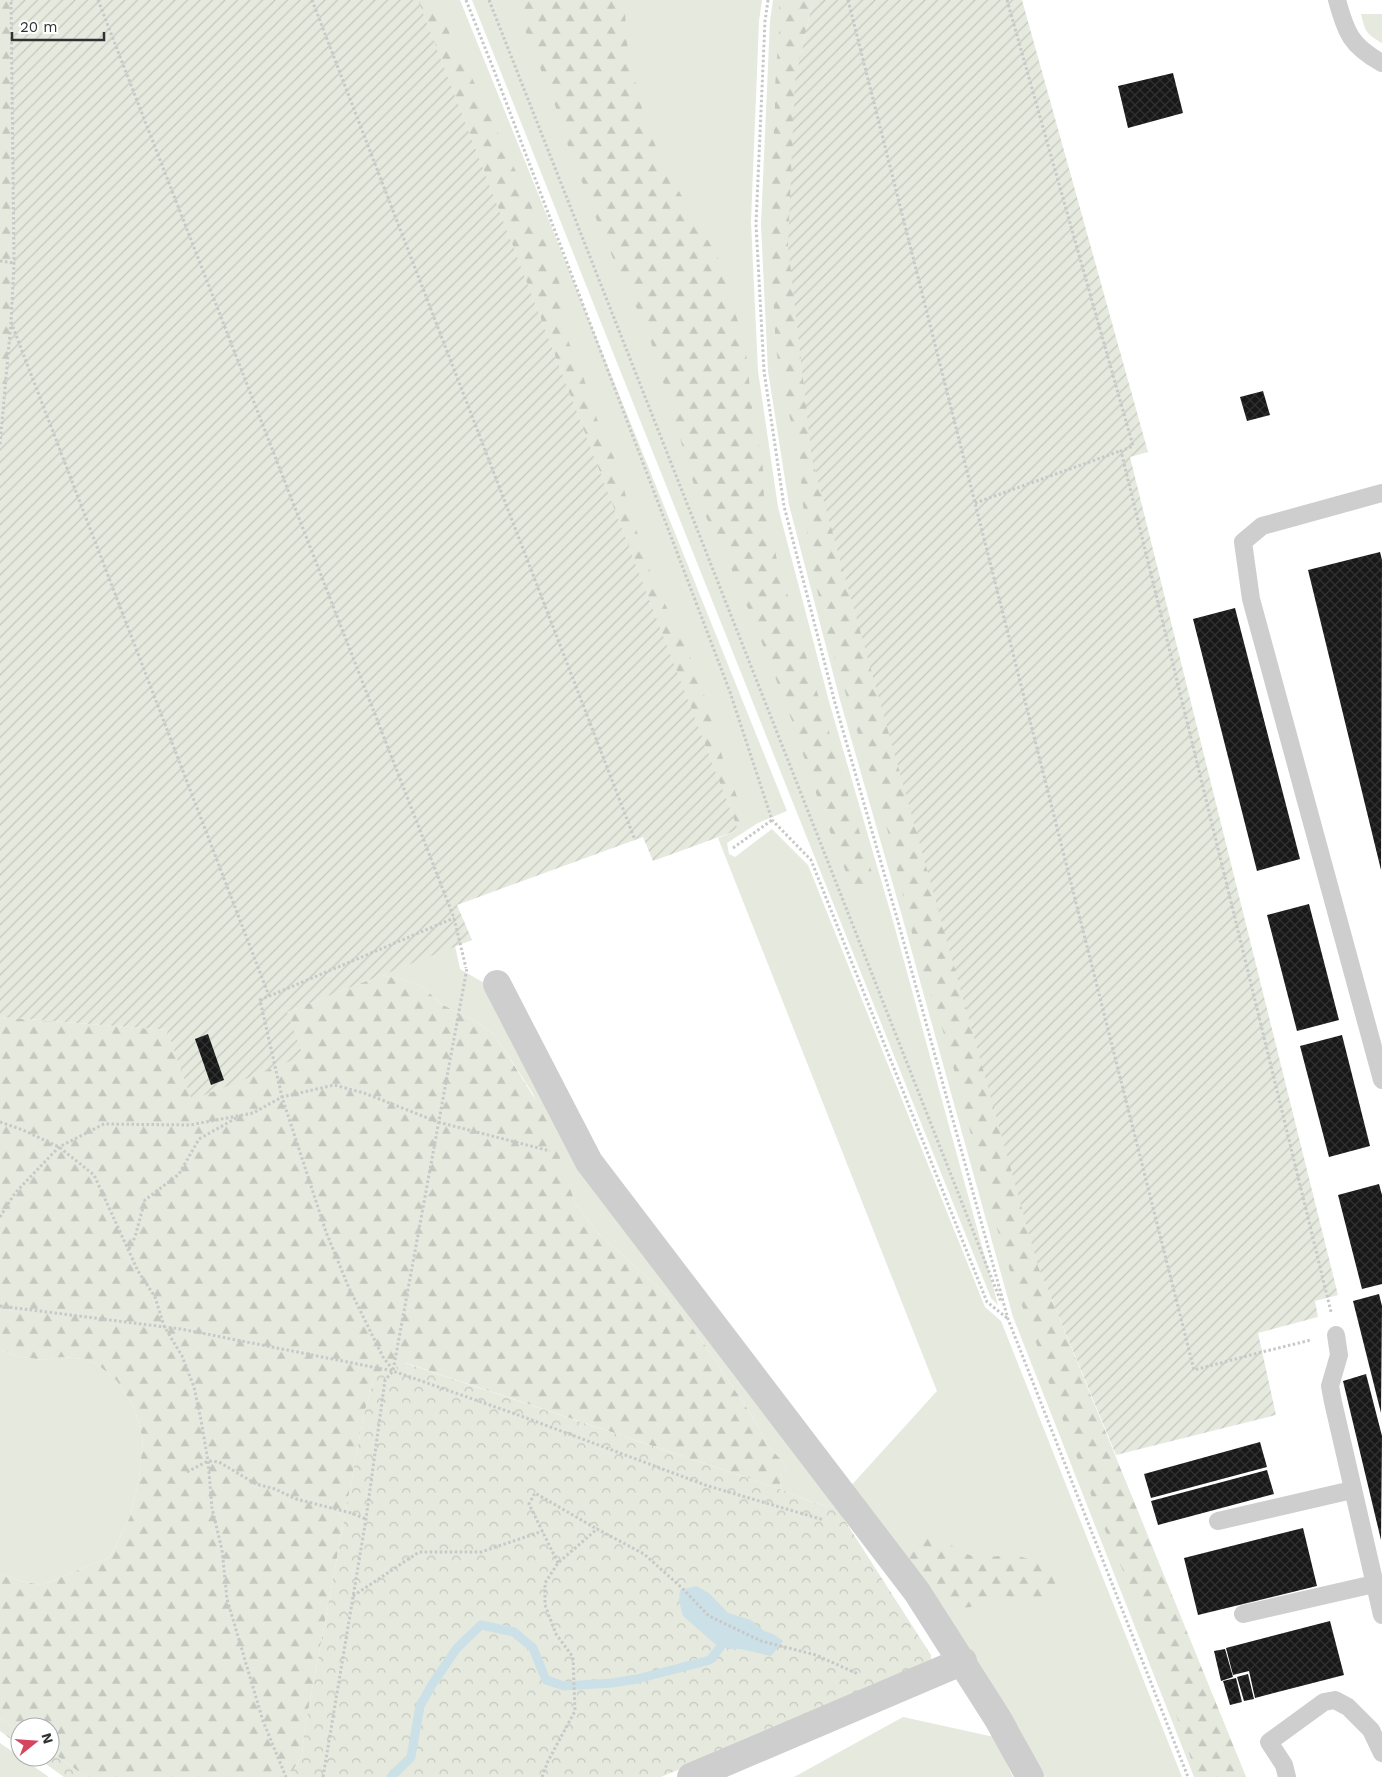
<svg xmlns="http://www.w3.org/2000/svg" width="1382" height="1777" viewBox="0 0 1382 1777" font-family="'Work Sans',sans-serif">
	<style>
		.grass { fill: #e5e9de }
		.forest { fill: url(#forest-firs) }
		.park { fill: url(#park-crowns) }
		.garden { fill: url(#garden-furrows) }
		.water { fill: #cce0e8 }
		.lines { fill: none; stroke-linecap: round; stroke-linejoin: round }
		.stream { stroke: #cce0e8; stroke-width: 9 }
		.building { fill: url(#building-cross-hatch) }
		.path { stroke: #c8c8c8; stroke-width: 3; stroke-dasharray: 2.5 2.5; stroke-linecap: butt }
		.service { stroke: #cecece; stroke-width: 18 }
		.minor { stroke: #cecece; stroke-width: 28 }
	</style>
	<defs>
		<pattern id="forest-firs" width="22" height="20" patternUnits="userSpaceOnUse" patternTransform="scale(1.25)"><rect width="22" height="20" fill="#e5e9de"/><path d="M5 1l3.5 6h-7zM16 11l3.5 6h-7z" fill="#c5c8bf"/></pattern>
		<pattern id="park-crowns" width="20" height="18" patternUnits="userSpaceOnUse" patternTransform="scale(1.25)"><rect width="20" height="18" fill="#e5e9de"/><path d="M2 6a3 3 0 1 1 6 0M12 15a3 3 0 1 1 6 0" fill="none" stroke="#c5c8bf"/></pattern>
		<pattern id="garden-furrows" width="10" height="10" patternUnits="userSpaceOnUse" patternTransform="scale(1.25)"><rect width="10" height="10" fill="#e5e9de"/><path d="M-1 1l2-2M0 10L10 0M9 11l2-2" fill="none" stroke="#c5c8bf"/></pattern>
		<pattern id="building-cross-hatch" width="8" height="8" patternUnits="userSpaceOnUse" patternTransform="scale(1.25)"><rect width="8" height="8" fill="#181818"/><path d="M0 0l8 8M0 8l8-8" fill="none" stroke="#313131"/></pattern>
	</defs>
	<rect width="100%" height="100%" fill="#fff"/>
	<!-- grass -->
	<path class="grass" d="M418 0H460L787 811 758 823 727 843 729 854 735 857 772 829 808 865 985 1307 1001 1321 1182 1777H1045L1018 1726 848 1489 937 1391 718 838 738 830Z
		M472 0H762L759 21 751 222 758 371 778 507 830 705 893 921 998 1305 991 1298Z
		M773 0H790L1038 1266 1246 1777H1194L1013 1317 902 916 840 700 789 505 768 371 761 224 770 21Z
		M1361 14H1382V43C1366 34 1365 31 1361 14Z
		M455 946 460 969 491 987 585 1173 836 1507 814 1503 780 1489 782 1472 788 1467 768 1446 756 1422 707 1348 668 1296 599 1234 575 1203 533 1094 504 1049 492 1033 475 1021 441 1004 423 987 404 980 381 975Z
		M0 1350 16 1356 43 1360 62 1357 84 1359 97 1364 116 1380 134 1406 143 1440 139 1478 130 1517 110 1557 42 1585 21 1581 0 1574Z
		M903 1717 994 1737 1013 1777H794Z
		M0 1743 49 1777H0Z"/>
	<!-- forest -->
	<path class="forest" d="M0 0H11L14 263 11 322 0 444Z
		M418 0H433L479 92 530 202 549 251 562 291 566 329 569 343 581 370 601 431 617 464 630 511 651 574 698 674 723 759 743 813 745 828 738 830Z
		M510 0H624L628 53 644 116 652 138 667 171 717 256 739 325 746 353 752 407 763 469 764 500 777 560 872 873 869 888 861 892 853 888 849 880 823 814 792 721 757 630 719 540 707 519 694 485 647 329 622 279 597 221 567 143 555 105 523 25Z
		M779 0H813L795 81 1038 1266 1246 1777H1197L1142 1614 1101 1521 1049 1383 1037 1345 1015 1287 986 1192 947 1043 916 950 888 832 826 629 812 566 802 498 799 448 784 398 775 342V318L769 262 768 199 775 120V87L779 31Z
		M381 975 404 980 423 987 441 1004 475 1021 492 1033 504 1049 548 1120 575 1203 599 1234 668 1296 707 1348 756 1422 768 1446 788 1467 782 1472 780 1489 406 1363 375 1376 364 1414 304 1733 302 1755 289 1777H86L50 1751V1727H20V1731L0 1718V1574L21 1581 42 1585 110 1557 130 1517 139 1478 143 1440 134 1406 116 1380 97 1364 83 1359 62 1357 43 1360 16 1356 0 1350V1017L167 1030 193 1100 287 1012Z
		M923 1533 938 1537 964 1553 978 1558 1009 1555 1022 1557 1045 1565 1052 1572 1056 1586 1047 1603C1036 1604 1028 1604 1017 1600 1014 1599 1010 1596 1007 1596 995 1594 982 1605 970 1607 944 1611 937 1593 923 1575 913 1561 907 1561 904 1543L912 1535Z"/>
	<!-- park -->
	<path class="park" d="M405 1363 780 1489 814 1503 836 1507 931 1655V1662L909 1673 661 1777H289L302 1755 304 1733 364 1414 375 1376Z
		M0 1718 20 1731V1746L0 1731Z
		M50 1751 86 1777H64L36 1757H50Z"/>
	<!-- garden -->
	<path class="garden" d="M11 0H418L738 830 653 861 643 837 457 905 472 940 287 1012 303 1056 192 1100 167 1030 0 1017V444L11 322 14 263Z
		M813 0H1022L1148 452 1130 457 1338 1295 1315 1301 1318 1317 1258 1333 1276 1415 1116 1455 1038 1266 812 459 788 245 795 81Z"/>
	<!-- water -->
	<path class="water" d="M696 1586 709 1593 728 1613 751 1620 764 1631 773 1634 783 1641 771 1656 741 1649H730L715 1644 683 1616 679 1601 680 1590Z"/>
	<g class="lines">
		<!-- stream -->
		<path class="stream" d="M391 1777 411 1757 420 1706 433 1683 457 1648 481 1625 514 1632 533 1648 546 1680 564 1686 612 1683 637 1679 710 1660 721 1646"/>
	</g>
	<!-- building -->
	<path class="building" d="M1173 73 1183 113 1128 128 1118 86Z
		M1263 391 1270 415 1247 421 1240 397Z
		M1380 552 1382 560 1381 870 1308 570Z
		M1235 608 1300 859 1257 871 1193 619Z
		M1309 904 1339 1020 1297 1031 1267 915Z
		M208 1034 224 1080 211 1085 195 1039Z
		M1342 1035 1370 1146 1329 1157 1300 1046Z
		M1379 1184 1382 1195V1284L1362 1289 1338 1195Z
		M1379 1294 1382 1306 1381 1413 1353 1301Z
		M1366 1374 1382 1436 1381 1540 1343 1381Z
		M1260 1442 1267 1467 1151 1498 1144 1474Z
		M1267 1470 1274 1494 1158 1525 1151 1501Z
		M1303 1528 1317 1586 1198 1615 1184 1558Z
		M1330 1621 1344 1675 1255 1698 1249 1671 1233 1675 1226 1648Z
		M1225 1649 1233 1677 1221 1681 1214 1651Z
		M1248 1674 1254 1699 1244 1701 1237 1677Z
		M1236 1678 1242 1702 1230 1705 1223 1681Z"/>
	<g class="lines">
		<!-- path -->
		<path class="path" d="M98 0 454 918 466 968
			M312 0 635 840
			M466 0 495 73 730 692 772 820 811 860 987 1302 1007 1318
			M489 0 1001 1302
			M768 0 765 21 756 224 764 371 784 506 835 703 897 918 1008 1319 1188 1777
			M848 0 1194 1370 1262 1352 1311 1340
			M1007 0 1133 446 1121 451 1331 1312
			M0 261 14 263
			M11 322 269 996
			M0 444 11 322 14 263 11 0
			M975 503 1120 451
			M733 848 772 820
			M0 1122 23 1130 59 1147 94 1175 138 1271 155 1297 164 1326 182 1356 194 1387 201 1420 208 1461 212 1508 222 1550 227 1599 263 1721 286 1777
			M0 1217 15 1193 59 1147 104 1124 190 1125 253 1113 282 1097 334 1085 364 1093 438 1122 550 1151
			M129 1249 135 1237 145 1200 179 1174 199 1139 238 1117
			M0 1306 181 1329 393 1371 521 1416 708 1486 824 1520
			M393 1370 383 1357 349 1288 326 1232 282 1097 260 1000 454 918
			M187 1472 208 1461 219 1462 256 1484 275 1489 296 1499 351 1513 366 1519
			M558 1563 529 1504 535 1493 597 1529
			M353 1596 419 1552H481L543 1531
			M323 1777 366 1519 385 1380 393 1371 467 968
			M542 1777 548 1761 575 1711 573 1657 556 1634 545 1605V1583L558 1563 597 1529 644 1554 681 1587 709 1616 761 1641 816 1655 858 1674"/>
		<!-- service -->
		<path class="service" d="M1337 0C1346 33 1351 46 1382 63
			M1382 493 1262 526 1243 542 1251 599 1382 1080
			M1336 1335 1339 1355 1330 1386 1333 1402 1382 1615
			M1218 1521 1352 1490
			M1243 1614 1374 1584
			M1287 1777 1284 1765 1269 1742 1324 1702 1335 1700 1348 1707 1371 1730 1382 1753"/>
		<!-- minor -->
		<path class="minor" d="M497 984 589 1162 917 1592 998 1719 1030 1777
			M691 1777 963 1661"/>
	</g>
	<!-- north arrow -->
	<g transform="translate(35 1742) rotate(73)"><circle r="24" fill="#ffffff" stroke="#adadad"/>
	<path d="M0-4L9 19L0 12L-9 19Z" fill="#d5465e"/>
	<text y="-8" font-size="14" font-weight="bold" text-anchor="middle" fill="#313131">N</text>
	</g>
	<!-- scale -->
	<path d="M12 32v8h92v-8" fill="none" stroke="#313131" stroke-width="2.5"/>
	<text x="20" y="32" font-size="15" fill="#313131" stroke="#ffffff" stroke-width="4" paint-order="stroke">20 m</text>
</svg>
